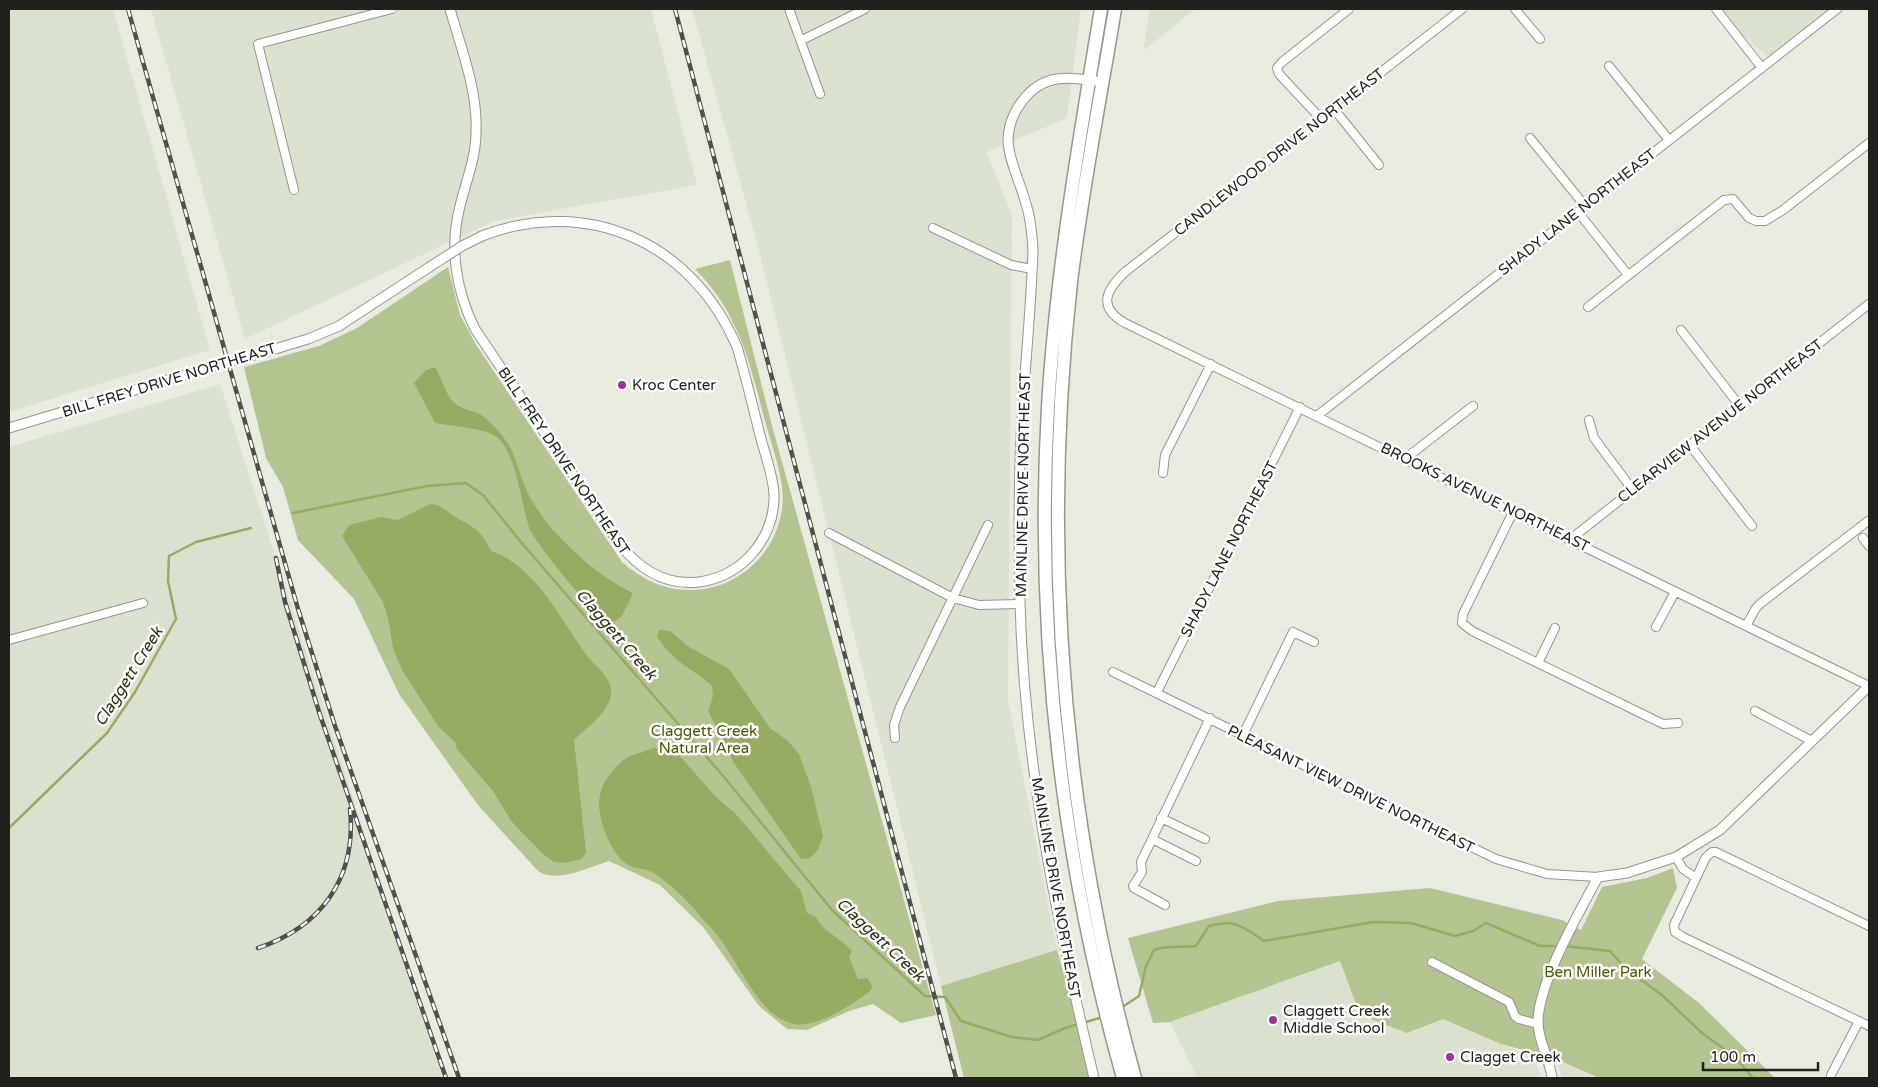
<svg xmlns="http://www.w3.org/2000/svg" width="1878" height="1087" viewBox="0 0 1878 1087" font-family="'Varela Round',sans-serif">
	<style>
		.built { fill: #dbe1cf }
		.green { fill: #b3c490 }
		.water { fill: #96ac62 }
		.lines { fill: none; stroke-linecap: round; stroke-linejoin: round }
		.stream { stroke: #96ac62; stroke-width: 2.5 }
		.minor-casing { stroke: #94978c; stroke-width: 10 }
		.tertiary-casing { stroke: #94978c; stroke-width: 11 }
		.trunk-casing { stroke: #94978c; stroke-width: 15 }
		.minor { stroke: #fff; stroke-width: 8 }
		.tertiary { stroke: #fff; stroke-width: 9 }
		.trunk { stroke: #fff; stroke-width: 12 }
		.rail-casing { stroke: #4f514b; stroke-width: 4.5 }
		.rail { stroke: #fff; stroke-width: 2.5; stroke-dasharray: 8; stroke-linecap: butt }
		.tertiary-bridge-casing { stroke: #94978c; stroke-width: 11; stroke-linecap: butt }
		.tertiary-bridge { stroke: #fff; stroke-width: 9 }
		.poi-dot { fill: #a03495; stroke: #fff; stroke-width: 2 }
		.labels { text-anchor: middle; stroke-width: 5; stroke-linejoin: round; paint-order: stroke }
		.street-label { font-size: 15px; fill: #20211d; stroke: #fff }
		.poi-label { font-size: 15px; fill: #20211d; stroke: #fff; text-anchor: start }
		.park-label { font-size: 15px; fill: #475901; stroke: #fff }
		.water-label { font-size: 16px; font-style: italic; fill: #283010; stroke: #fff }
	</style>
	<rect width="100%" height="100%" fill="#e8ece0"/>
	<!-- built -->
	<path class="built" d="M9 9H113L210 350 9 412Z
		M151 9H651L697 185 494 221 245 339Z
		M692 9H1081L1067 118 987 152 1012 216 1008 699 1057 950 941 986 759 250Z
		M1150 9H1195L1143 51Z
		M1711 9H1846L1776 63Z
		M220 384 443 1078H9V447Z
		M1340 961 1407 1033 1443 1019 1534 1058 1541 1078H1197L1170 1022Z
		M1556 1059 1586 1073 1599 1078H1562Z"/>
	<!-- green -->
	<path class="green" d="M730 260 772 426 936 1015 901 1023 873 1004 849 1011 807 1030 787 1029 759 1006 704 928 660 885 609 861C589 867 558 884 538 871L478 805 399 694 354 599 298 540 283 487 266 458 244 367 319 346 357 328 448 267 460 315 475 343 622 562C647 584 676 595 709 588 755 579 788 533 782 487 779 464 770 440 764 417 749 360 738 312 695 269Z
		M1673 868 1677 888 1642 959 1699 1003 1775 1078H1599L1556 1059 1501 1044 1443 1019 1407 1033 1360 1015 1340 961 1170 1022 1153 1023 1128 938 1278 901 1430 888 1562 920 1581 930 1602 887 1647 878Z
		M1057 950 1095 1078H964L941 986Z"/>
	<!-- water -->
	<path class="water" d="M435 367C441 377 444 389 450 398 459 411 473 409 483 416 490 422 499 431 504 438 516 453 518 471 525 487 541 526 595 576 633 593L622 616 614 622C613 622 608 621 607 621 593 614 534 542 529 527 521 503 517 456 498 438 487 428 451 426 435 423L414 383 426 370Z
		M430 504C442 505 445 510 454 516 475 529 480 528 491 551 535 566 560 618 585 653 594 666 613 677 611 694 609 713 586 728 574 740L586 852 582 859 564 863 554 862 544 855 511 821 493 791 457 749 455 742 438 726 402 670 393 648 388 618 383 602 342 536 349 525 381 517 398 520Z
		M659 630 670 631 689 647 729 669 770 728 788 741 799 754 811 787 823 836 818 850 810 858 801 859 734 763 708 711 713 696 712 686C691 667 672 662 657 636Z
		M654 748 672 750 680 756 716 797 735 813 801 891 807 913 816 917C823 932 841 938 852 951L849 957 858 979 867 978 873 987 869 992C851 1005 814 1031 790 1023 758 1013 740 966 721 940 714 930 704 921 696 911 684 897 669 883 654 873 644 867 632 870 623 861 608 847 594 812 601 791 604 781 612 770 620 763 628 755 643 752 654 748Z"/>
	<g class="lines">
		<!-- stream -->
		<path class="stream" d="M293 513 427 486 466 483 483 495 520 541 724 777 832 910 925 996 945 997 961 1021 1012 1037 1038 1040 1065 1028 1103 1017
			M9 828 107 733 135 692 176 619 168 581 169 556 196 542 251 528
			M1565 946 1610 951 1626 969 1662 995 1702 1033 1735 1057 1753 1078
			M1121 1008 1139 996 1146 966 1154 950C1168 945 1182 948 1196 946L1209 926C1235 919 1242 926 1264 941L1373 922 1411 923 1455 936 1473 931 1486 923 1540 946H1559"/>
		<defs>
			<path id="minor" d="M789 9 820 94
				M1462 9 1125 272C1106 290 1097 307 1125 323L1869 686
				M1515 9 1540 39
				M1716 9 1762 68
				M802 40 865 9
				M1609 66 1669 140
				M1334 109 1379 165
				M1321 119 1279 74 1277 68 1282 62 1349 9
				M1530 138 1585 206
				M294 190 258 44 392 9
				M1578 212 1628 275
				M933 228 1011 265 1032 269
				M1588 307 1724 200 1733 199 1749 218 1756 221H1765L1783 210 1869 143
				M1681 330 1739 405
				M1318 415 1837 9
				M1589 420 1594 438 1632 489
				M1689 444 1752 526
				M1406 458 1473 406
				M1163 473 1165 455 1211 364
				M1513 512 1463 614 1462 623 1472 631 1663 724 1678 723
				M829 533 953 598 979 605 1020 604
				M1863 538 1869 546
				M1572 540 1577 534 1869 304
				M1746 626 1756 608 1761 603 1868 521
				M1656 627 1675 592
				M9 640 143 603
				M1538 663 1555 628
				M1113 672 1496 859 1547 874 1598 877
				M1157 692 1300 407
				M1755 711 1812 741
				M1243 735 1293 632 1314 642
				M895 738 894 725 900 707 988 525
				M1161 818 1205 839
				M1152 839 1196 861
				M1676 857 1683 869 1696 878
				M1165 905 1134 888 1133 886 1142 872 1141 862 1210 718
				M1869 926 1716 852H1712L1706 857 1674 925 1675 932 1683 937 1869 1026
				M1432 962 1509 1002 1515 1016 1519 1019 1538 1024
				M1831 1075 1859 1021"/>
			<path id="tertiary" d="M450 9C461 48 478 91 476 132 476 158 466 181 460 206 449 248 456 291 475 329L618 542C638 568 665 586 699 582 743 576 775 538 774 494 773 476 766 457 761 439 753 408 746 377 737 347 693 243 588 195 482 236
				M265 352 308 339 339 326 428 268
				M9 428 188 374
				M1094 1078C1057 922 1024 763 1020 602 1019 548 1018 493 1021 438 1024 375 1031 313 1033 250 1032 234 1031 219 1026 204 1021 184 1009 162 1008 141 1008 114 1029 83 1057 79 1069 77 1082 79 1095 81
				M1552 1078C1550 1059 1538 1042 1538 1022 1538 983 1579 913 1598 877L1627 873 1676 857 1720 830 1869 686"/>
			<path id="trunk" d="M1101 9C1079 141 1056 273 1048 407 1035 634 1062 860 1123 1078
				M1115 9C1100 100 1082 191 1071 282 1041 551 1063 818 1135 1078"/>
		</defs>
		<!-- minor casing -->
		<use href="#minor" class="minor-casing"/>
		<!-- tertiary casing -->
		<use href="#tertiary" class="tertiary-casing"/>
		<!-- trunk casing -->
		<use href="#trunk" class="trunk-casing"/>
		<!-- minor -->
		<use href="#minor" class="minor"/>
		<!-- tertiary -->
		<use href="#tertiary" class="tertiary"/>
		<!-- trunk -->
		<use href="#trunk" class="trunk"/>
		<defs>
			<path id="rail" d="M128 9 298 609 335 726 459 1078
				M675 9 956 1078
				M276 558 285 602 320 715 446 1078
				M258 948C321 927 357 878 350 809"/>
		</defs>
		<!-- rail casing -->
		<use href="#rail" class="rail-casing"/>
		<!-- rail -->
		<use href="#rail" class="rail"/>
		<defs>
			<path id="tertiary-bridge" d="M428 268 462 246 482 236
				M188 374 265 352"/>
		</defs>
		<!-- tertiary-bridge casing -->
		<use href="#tertiary-bridge" class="tertiary-bridge-casing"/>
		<!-- tertiary-bridge -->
		<use href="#tertiary-bridge" class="tertiary-bridge"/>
	</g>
	<!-- markers -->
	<g class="poi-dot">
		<circle cx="622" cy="385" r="5"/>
		<circle cx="1273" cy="1020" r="5"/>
		<circle cx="1450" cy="1057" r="5"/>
	</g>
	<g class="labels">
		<!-- street labels -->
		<g class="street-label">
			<text transform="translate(1279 152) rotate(-38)" y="5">CANDLEWOOD DRIVE NORTHEAST</text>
			<text transform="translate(1577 212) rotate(-38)" y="5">SHADY LANE NORTHEAST</text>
			<text transform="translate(169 380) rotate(-17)" y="5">BILL FREY DRIVE NORTHEAST</text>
			<text transform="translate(1720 421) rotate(-38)" y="5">CLEARVIEW AVENUE NORTHEAST</text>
			<text transform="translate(564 461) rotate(56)" y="5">BILL FREY DRIVE NORTHEAST</text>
			<text transform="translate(1023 485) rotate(-89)" y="5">MAINLINE DRIVE NORTHEAST</text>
			<text transform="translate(1485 497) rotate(26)" y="5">BROOKS AVENUE NORTHEAST</text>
			<text transform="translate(1229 549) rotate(-63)" y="5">SHADY LANE NORTHEAST</text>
			<text transform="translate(1351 789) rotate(26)" y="5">PLEASANT VIEW DRIVE NORTHEAST</text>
			<text transform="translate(1056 888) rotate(80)" y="5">MAINLINE DRIVE NORTHEAST</text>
		</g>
		<!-- poi labels -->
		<g class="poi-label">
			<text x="632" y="390">Kroc Center</text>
			<text x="1283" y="1016">Claggett Creek<tspan x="1283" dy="17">Middle School</tspan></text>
			<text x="1460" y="1062">Clagget Creek</text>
		</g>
		<!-- park labels -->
		<g class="park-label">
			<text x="704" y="736">Claggett Creek<tspan x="704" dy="17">Natural Area</tspan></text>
			<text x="1598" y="977">Ben Miller Park</text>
		</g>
		<!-- water labels -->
		<g class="water-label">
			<text transform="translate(617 634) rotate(49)" y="6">Claggett Creek</text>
			<text transform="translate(128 676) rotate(-58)" y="6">Claggett Creek</text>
			<text transform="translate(881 939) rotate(43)" y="6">Claggett Creek</text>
		</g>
	</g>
	<!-- border -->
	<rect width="1878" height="1087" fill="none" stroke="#20211d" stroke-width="20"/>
	<!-- scale -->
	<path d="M1703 1062v8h115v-8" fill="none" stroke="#20211d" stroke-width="2.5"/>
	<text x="1710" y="1062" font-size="15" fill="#20211d" stroke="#ffffff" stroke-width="4" paint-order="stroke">100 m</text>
</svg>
